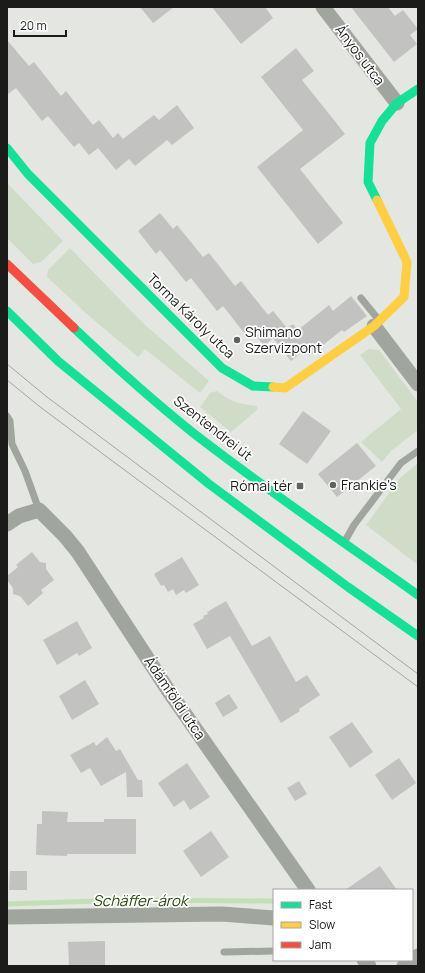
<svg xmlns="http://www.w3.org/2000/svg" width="425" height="973" viewBox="0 0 425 973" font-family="Manrope,sans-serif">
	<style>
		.green { fill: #cfdcc8 }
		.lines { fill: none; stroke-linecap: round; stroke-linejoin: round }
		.stream { stroke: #c4deb5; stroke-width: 5 }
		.building { fill: #c2c3c0 }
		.lane { stroke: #a0a59d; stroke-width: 7 }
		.street { stroke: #a0a59d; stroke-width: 15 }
		.fast { stroke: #16e098; stroke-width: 9 }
		.slow { stroke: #ffcf43; stroke-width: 9 }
		.jam { stroke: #f24e42; stroke-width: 9 }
		.tram { stroke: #a3a6a2; stroke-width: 1 }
		.poi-dot { fill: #616360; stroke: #fff; stroke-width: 1.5 }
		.labels { text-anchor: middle; stroke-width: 3.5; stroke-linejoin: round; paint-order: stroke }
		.street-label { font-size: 14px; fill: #1b1c1a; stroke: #fff }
		.poi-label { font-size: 14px; fill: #1b1c1a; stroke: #fff; text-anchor: start }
		.water-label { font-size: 15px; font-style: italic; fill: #26470d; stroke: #fff }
	</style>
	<rect width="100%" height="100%" fill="#e4e6e2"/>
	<!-- green -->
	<path class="green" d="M7 183 63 241 41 262 33 264 7 238Z
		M70 248 143 323 209 381 200 393 145 349 138 357 88 315 47 277 48 270Z
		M369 349 379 350 418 402V430L391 451 382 462 361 442 401 409 360 355Z
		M217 391C231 402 239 404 257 406V410L231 432 200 407 210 393Z
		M418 463V565L366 525 400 478Z"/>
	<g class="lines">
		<!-- stream -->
		<path class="stream" d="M7 904 129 900 274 901"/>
	</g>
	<!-- building -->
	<path class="building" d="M140 7H174L153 23Z
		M212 7H265L273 18 241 44Z
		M351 7H388L395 16 403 10 418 29 410 35 417 44 394 62Z
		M7 40 29 66 34 62 61 96 66 91 93 125 99 120 113 138 118 133 123 139 154 115 159 120 177 105 194 128 172 145 167 140 135 166 129 159 116 170 98 148 89 155 79 143 74 147 48 116 42 121 16 88 7 95Z
		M296 48 314 71 302 80 345 134 300 169 343 223 318 244 257 167 303 130 261 77Z
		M160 213 173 229 177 225 203 257 209 253 235 286 241 281 268 315 273 311 287 328 293 324 298 330 329 305 333 311 351 296 367 316 344 332 342 330 309 356 304 350 291 361 273 338 264 346 254 333 248 338 223 306 217 311 191 278 186 282 160 250 156 254 138 231Z
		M303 411 331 431 307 464 279 444Z
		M357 443 376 466 337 497 318 474Z
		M32 552 40 562 46 563V569L54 580 41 590 43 593 28 606 20 596 13 594V588L7 580V576L18 567 16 565Z
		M182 557 199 585 186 593 184 590 176 595 173 589 168 592 164 585 161 586 154 574Z
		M226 601 252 646 270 636 296 682 307 675 320 695 299 709 300 711 281 723 230 636 207 649 193 624 204 618 203 616 208 614 207 612Z
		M77 621 92 648 79 656 77 653 57 665 43 640Z
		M85 680 99 704 72 720 59 696Z
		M229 694 238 708 223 717 215 703Z
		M352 722 373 752 350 768 329 737Z
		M107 737 116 751 120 749 138 780H142L143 797H127L126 772 101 786 90 768 81 773 70 755 94 742 96 746Z
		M399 758 416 783 392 800 375 775Z
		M187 763 210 797 190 810 184 800 174 807 158 783Z
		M299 781 307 794 295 801 287 788Z
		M42 811 68 812 67 822H104V819H136V854H67V856L36 855 37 824H42Z
		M211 831 229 857 201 877 183 851Z
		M380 866 397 890H345Z
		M10 871H27V890H9Z
		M105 941V966H69L68 942Z"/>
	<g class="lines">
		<!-- lane -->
		<path class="lane" d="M361 298 378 319
			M7 416 10 421 12 444 25 471 39 510
			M345 541 354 525 401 463 418 451
			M224 952 274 951"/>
		<!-- street -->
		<path class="street" d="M323 7 397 103
			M374 326 418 384
			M7 524 19 516 39 510 65 536 78 552 168 690 308 890
			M7 917 222 914 274 918
			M364 960 369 966
			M404 966 418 956"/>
		<!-- fast -->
		<path class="fast" d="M7 148 28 174 222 368 253 386 273 387
			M377 200 368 182 370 143 382 121 397 103 418 89
			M7 311 58 361 209 484 348 587 418 636
			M74 328C112 364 151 399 192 432 265 489 342 541 418 595"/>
		<!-- slow -->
		<path class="slow" d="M273 387 285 388 374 326 404 297 407 262 377 200"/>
		<!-- jam -->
		<path class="jam" d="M7 264 74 328"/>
		<!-- tram -->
		<path class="tram" d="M7 364 47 397 418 674
			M7 380 39 406 103 454 418 687"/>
	</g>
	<!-- markers -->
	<g class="poi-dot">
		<circle cx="237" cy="340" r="4"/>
		<circle cx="333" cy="485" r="4"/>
		<rect x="296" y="482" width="8" height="8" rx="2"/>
	</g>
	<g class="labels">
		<!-- street labels -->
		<g class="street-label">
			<text transform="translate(360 55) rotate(53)" y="5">Ányos utca</text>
			<text transform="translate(191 316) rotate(44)" y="5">Torma Károly utca</text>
			<text transform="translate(213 428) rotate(38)" y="5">Szentendrei út</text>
			<text transform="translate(175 698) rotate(56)" y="5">Ádámföldi utca</text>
		</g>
		<!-- poi labels -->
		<g class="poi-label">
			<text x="245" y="337">Shimano<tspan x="245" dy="16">Szervizpont</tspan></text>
			<text x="341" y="490">Frankie's</text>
			<text x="292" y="491" text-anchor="end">Római tér</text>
		</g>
		<!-- water labels -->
		<g class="water-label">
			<text x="140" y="906">Schäffer-árok</text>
		</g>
	</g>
	<!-- border -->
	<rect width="425" height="973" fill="none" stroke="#1b1c1a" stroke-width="16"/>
	<!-- legend -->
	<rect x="273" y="889" width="140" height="72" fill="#ffffff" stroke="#a4a4a3"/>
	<rect x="281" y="902" width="20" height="6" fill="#16e098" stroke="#a4a4a3"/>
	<text x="309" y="909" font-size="12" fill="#1b1c1a">Fast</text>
	<rect x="281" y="922" width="20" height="6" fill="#ffcf43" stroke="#a4a4a3"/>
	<text x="309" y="929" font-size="12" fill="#1b1c1a">Slow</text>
	<rect x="281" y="942" width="20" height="6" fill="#f24e42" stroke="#a4a4a3"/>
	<text x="309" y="949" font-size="12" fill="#1b1c1a">Jam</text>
	<!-- scale -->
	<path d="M14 30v6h52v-6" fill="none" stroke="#1b1c1a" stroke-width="2"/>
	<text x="20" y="30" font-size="12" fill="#1b1c1a" stroke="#ffffff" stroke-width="3" paint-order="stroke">20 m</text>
</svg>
